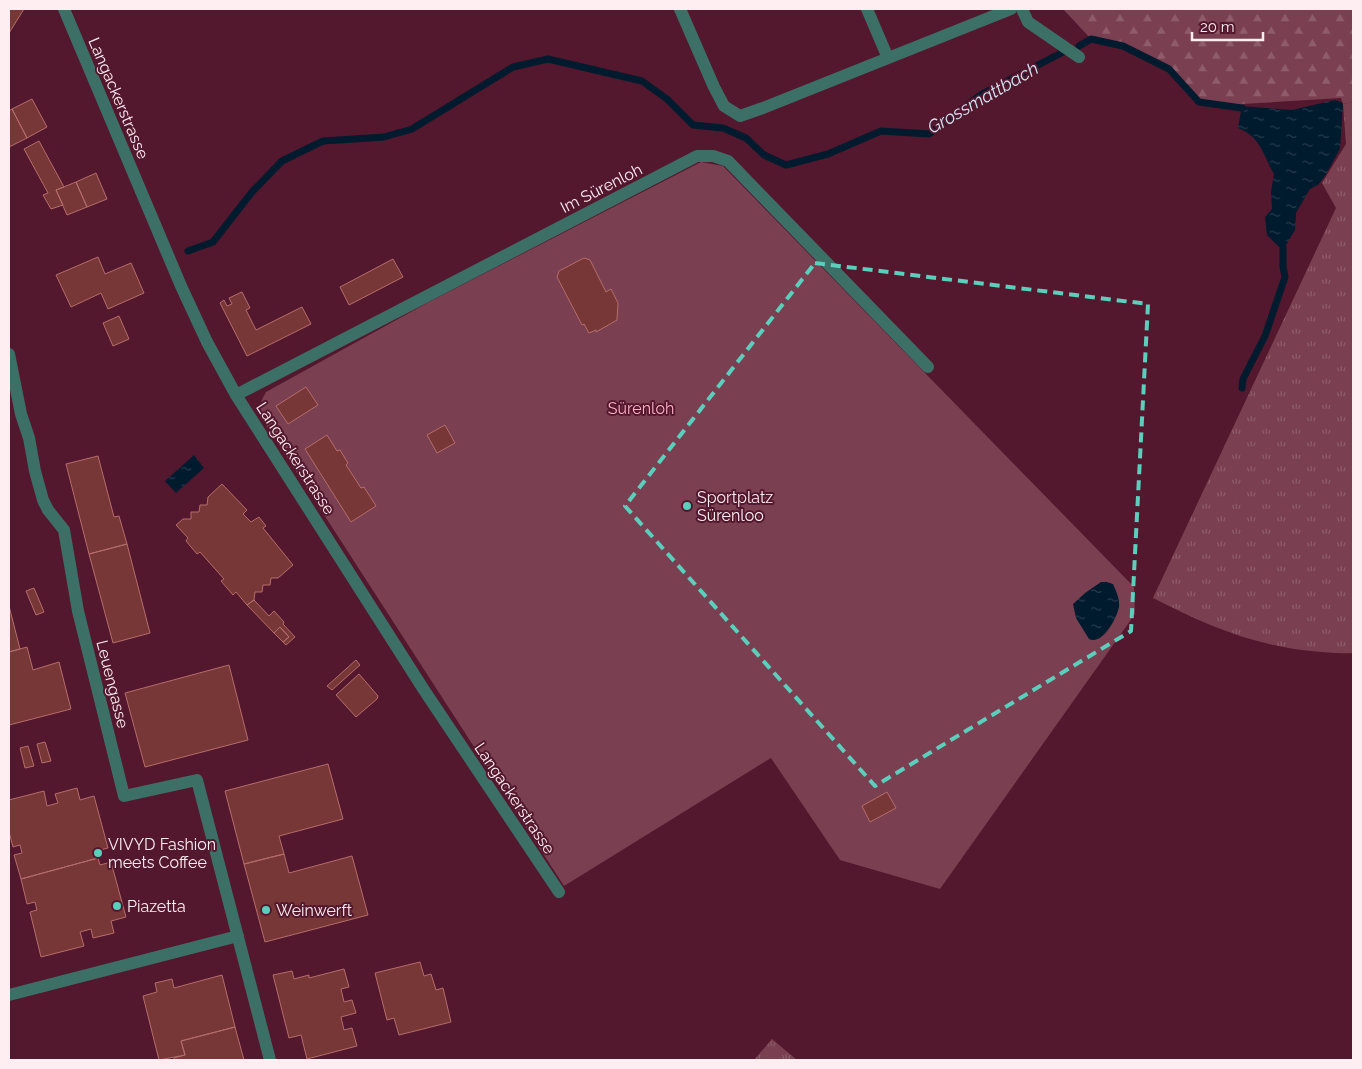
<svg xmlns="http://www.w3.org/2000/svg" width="1362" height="1069" viewBox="0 0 1362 1069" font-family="Raleway,sans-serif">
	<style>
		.grass { fill: url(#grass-tufts) }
		.forest { fill: url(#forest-firs) }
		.green { fill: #7a4052 }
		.water { fill: url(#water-ripples) }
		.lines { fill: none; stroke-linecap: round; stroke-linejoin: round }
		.stream { stroke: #001b2e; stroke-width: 7 }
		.building { fill: #783737; stroke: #b46d6b }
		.minor { stroke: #3c7067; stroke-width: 12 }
		.marked { fill: none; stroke: #5bcebc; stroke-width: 4; stroke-dasharray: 10 6; stroke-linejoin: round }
		.poi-dot { fill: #5bcebc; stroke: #54182e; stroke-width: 2 }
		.labels { text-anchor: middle; stroke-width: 4; stroke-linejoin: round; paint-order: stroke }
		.street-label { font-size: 16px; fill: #feeef1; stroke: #54182e }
		.park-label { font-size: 16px; fill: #feb0c5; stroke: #54182e }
		.poi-label { font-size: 16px; fill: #feeef1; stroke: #54182e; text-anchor: start }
		.water-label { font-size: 18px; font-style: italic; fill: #d1e6f6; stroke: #54182e }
	</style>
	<defs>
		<pattern id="grass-tufts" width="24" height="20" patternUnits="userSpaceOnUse" patternTransform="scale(1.25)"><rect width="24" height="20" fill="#7a4052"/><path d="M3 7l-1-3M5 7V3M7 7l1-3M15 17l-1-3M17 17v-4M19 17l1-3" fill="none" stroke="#8e5c6b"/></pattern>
		<pattern id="forest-firs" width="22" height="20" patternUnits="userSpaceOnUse" patternTransform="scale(1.25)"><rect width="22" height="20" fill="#7a4052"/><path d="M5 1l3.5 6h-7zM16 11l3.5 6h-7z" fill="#8e5c6b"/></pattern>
		<pattern id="water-ripples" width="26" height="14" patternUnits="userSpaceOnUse" patternTransform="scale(1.25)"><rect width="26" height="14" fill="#001b2e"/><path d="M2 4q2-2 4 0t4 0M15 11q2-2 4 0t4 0" fill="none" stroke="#263c4d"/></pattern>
	</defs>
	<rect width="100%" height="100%" fill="#54182e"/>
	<!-- grass -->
	<path class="grass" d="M1353 102V653C1339 654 1325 652 1311 651 1252 645 1206 625 1153 598L1336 208 1322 183 1346 144 1343 104Z
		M772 1039 797 1060H754Z"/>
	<!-- forest -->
	<path class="forest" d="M1063 9H1353V102L1343 104 1341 98 1242 104V108L1199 102 1169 69 1123 46 1091 39Z"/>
	<!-- green -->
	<path class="green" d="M701 162 723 166 1134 587 1135 614 940 889 840 860 771 758 564 886 266 425C259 411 258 406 266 392L427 303Z"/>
	<!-- water -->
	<path class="water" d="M1335 100 1341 102 1343 104 1340 149 1325 176 1318 185 1310 189 1296 213 1295 230 1285 247H1279L1267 235 1265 217 1272 209 1271 192 1274 174C1263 155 1261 137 1238 128L1242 106 1292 110Z
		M194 455 204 468 176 493 165 481Z
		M1101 582H1107L1113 584C1116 591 1120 599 1119 607 1117 618 1102 646 1089 639L1076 618 1073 604 1085 593Z"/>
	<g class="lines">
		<!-- stream -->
		<path class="stream" d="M1079 46 1091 39 1123 46 1169 69 1199 102 1242 108
			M188 251 213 242 252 192 282 161 323 141 384 137 412 129 513 67 548 59 642 81 667 99 693 125 723 128 746 138 764 155 786 165 828 154 881 131 929 134 982 94 1065 51
			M1242 388 1243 379 1265 336 1285 277 1283 267V248"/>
	</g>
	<!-- building -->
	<path class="building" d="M9 9H24L9 33Z
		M32 99 47 127 27 138 12 109Z
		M12 109 27 138 9 147V111Z
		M39 141 64 187 56 190 63 205 51 209 43 195 48 193 24 149Z
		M96 173 107 199 87 207 76 182Z
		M76 182 87 207 67 215 56 190Z
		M98 257 105 274 131 263 144 293 108 309 101 293 71 307 56 275Z
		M584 258 590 260 606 292 611 289 618 303 617 320 596 332V330L589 333 584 324 582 325 557 277 559 271Z
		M393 259 403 277 349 305 340 287Z
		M242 292 250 308 246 310 256 330 302 307 311 324 247 356 220 303 224 300 227 306 232 304 229 298Z
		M119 316 129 339 113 346 103 323Z
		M306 387 318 405 288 424 276 406Z
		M445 425 455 443 437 453 427 435Z
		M327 435 337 451 340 450 348 463 346 465 361 488 364 487 376 506 351 522 305 449Z
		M98 456 114 517 119 516 127 544 89 554 66 464Z
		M222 484 247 510 243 514 251 522 259 517 266 526 263 528 293 565 278 578H271L270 585H263L262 592H255L254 600 247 605 236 592 233 595 221 581 224 579 200 552 197 554 186 541 188 538 176 525 183 519H191V512H199L200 505H207L208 497Z
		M127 544 150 633 113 643 89 554Z
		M34 588 44 612 36 615 26 591Z
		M254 600 269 616 274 611 284 622 283 624 295 637 286 645 283 642 289 637 280 627 274 633 247 605Z
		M9 606 20 649 9 652Z
		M280 627 289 637 283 642 274 633Z
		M27 647 33 670 59 662 71 709 9 725V652Z
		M356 660 360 665 332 690 327 686Z
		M229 665 248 740 145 767 125 693Z
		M359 674 378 696 377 699 356 717 336 695Z
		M45 742 51 761 42 763 37 744Z
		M28 746 34 766 25 768 20 748Z
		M328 764 343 819 279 836 284 854 244 864 225 791Z
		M77 788 80 800 94 796 108 848 96 851 98 858 21 879 14 855 22 853 20 845 13 847 9 832V800L44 791 47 806 58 803 55 794Z
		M887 792 896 808 870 822 862 806Z
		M284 854 289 873 352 856 368 915 265 942 244 864Z
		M98 858 100 865 111 862 126 917 111 921 114 933 93 938 91 929 80 932 84 946 41 957 30 912 37 910 35 902 27 904 21 879Z
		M420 962 424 976 431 974 436 990 443 988 451 1022 399 1035 394 1018 387 1020 375 973Z
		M344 969 349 987 341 989 344 1002 352 1000 356 1013 341 1017 344 1030 352 1028 357 1046 307 1059 301 1035 289 1038 273 975 292 971 294 979 309 975V978Z
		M222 975 235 1027 181 1041 185 1055 159 1060 143 996 157 992 155 983 172 979 174 988Z
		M235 1027 244 1060H174V1058L185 1055 181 1041Z"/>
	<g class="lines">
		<!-- minor -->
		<path class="minor" d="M64 9 181 286 207 342 236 395 424 690 559 892
			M680 9 714 87 724 106 740 116 763 108 1011 9
			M867 9 888 58
			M1022 9 1028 22 1079 57
			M9 354 21 414 29 438 35 471 43 500 48 510 64 530 78 611 124 796 197 780 270 1060
			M236 395 697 156H713L728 161 928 367
			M9 995 238 936"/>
	</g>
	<!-- marked area -->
	<path class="marked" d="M815 263 1148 304 1131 631 875 786 625 506Z"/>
	<!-- markers -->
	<g class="poi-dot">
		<circle cx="687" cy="506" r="5"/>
		<circle cx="98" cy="853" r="5"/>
		<circle cx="117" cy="906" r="5"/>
		<circle cx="266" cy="910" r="5"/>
	</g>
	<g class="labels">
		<!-- street labels -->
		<g class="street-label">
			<text transform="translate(119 98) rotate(67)" y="6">Langackerstrasse</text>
			<text transform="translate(601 188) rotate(-27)" y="6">Im Sürenloh</text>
			<text transform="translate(296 458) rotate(57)" y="6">Langackerstrasse</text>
			<text transform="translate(113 684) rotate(76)" y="6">Leuengasse</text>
			<text transform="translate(515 798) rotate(56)" y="6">Langackerstrasse</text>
		</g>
		<!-- park labels -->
		<g class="park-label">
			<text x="641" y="414">Sürenloh</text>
		</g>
		<!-- poi labels -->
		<g class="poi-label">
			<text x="697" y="503">Sportplatz<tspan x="697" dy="18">Sürenloo</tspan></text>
			<text x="108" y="850">VIVYD Fashion<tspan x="108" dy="18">meets Coffee</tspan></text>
			<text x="127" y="912">Piazetta</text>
			<text x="276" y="916">Weinwerft</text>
		</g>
		<!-- water labels -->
		<g class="water-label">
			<text transform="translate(983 98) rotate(-30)" y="6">Grossmattbach</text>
		</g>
	</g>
	<!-- border -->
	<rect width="1362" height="1069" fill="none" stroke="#feeef1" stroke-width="20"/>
	<!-- scale -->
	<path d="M1192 32v8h71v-8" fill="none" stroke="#feeef1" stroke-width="2.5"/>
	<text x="1200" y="32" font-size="15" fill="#feeef1" stroke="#54182e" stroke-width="4" paint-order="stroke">20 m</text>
</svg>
